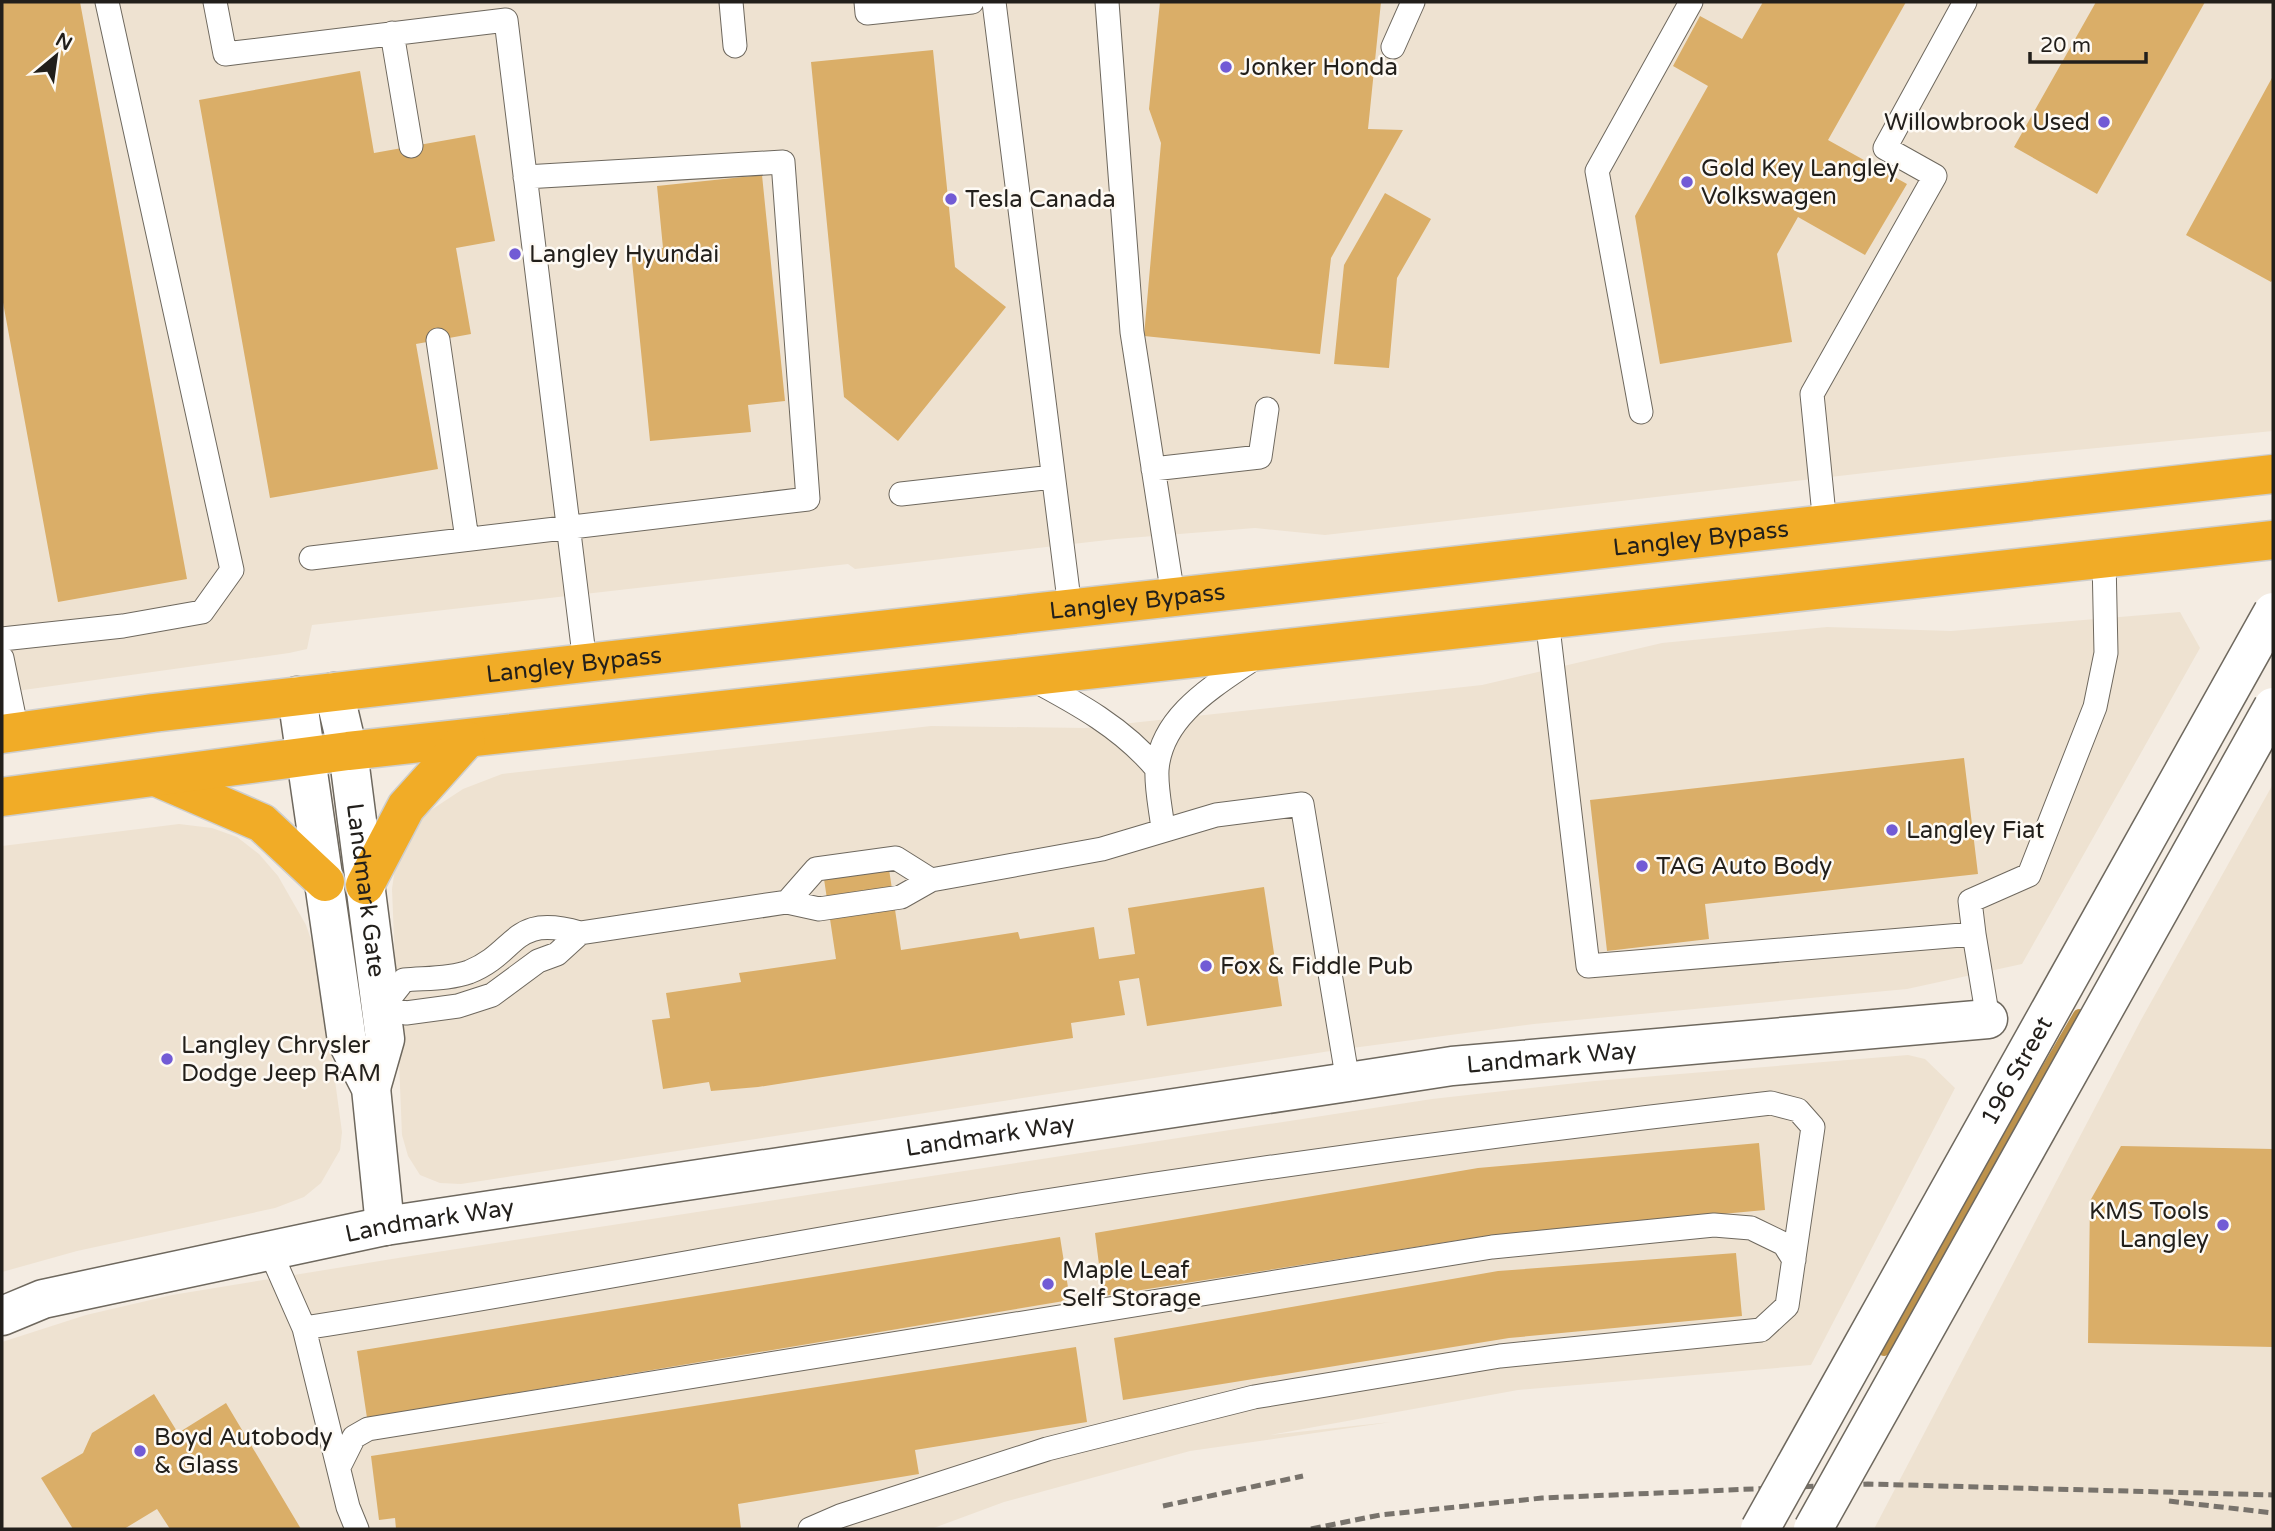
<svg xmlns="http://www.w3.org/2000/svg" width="2275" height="1531" viewBox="0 0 2275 1531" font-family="'Varela Round',sans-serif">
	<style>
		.built { fill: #eee2d1 }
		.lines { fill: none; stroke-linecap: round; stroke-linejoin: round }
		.stream { stroke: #bd924c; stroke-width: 12 }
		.building { fill: #daae68 }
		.lane-casing { stroke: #6e685e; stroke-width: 25 }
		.street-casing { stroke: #6e685e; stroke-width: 41 }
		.highway-casing { stroke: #cececd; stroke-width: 41 }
		.lane { stroke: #fff; stroke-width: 23 }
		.street { stroke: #fff; stroke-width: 38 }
		.highway { stroke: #f1ac27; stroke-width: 38 }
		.rail { stroke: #78736c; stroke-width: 5; stroke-dasharray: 10 5; stroke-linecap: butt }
		.secondary-bridge-casing { stroke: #6e685e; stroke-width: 41; stroke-linecap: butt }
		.secondary-bridge { stroke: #fff; stroke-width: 38 }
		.poi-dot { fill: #725bd5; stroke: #fefaf4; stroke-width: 2.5 }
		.labels { text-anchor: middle; stroke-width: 5; stroke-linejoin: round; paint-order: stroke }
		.poi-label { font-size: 24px; fill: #221f1b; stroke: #fefaf4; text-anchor: start }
		.street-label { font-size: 24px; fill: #221f1b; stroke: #fefaf4 }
	</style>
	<rect width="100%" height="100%" fill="#f4ece2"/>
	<!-- built -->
	<path class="built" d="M2 2H2273V431L2004 457 1325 535 1255 528 1116 539 855 569 848 564 312 625 307 649 289 653 2 693Z
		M2180 612 2200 648 2022 964 1907 989 1534 1024 1337 1050 461 1184 440 1183 420 1175 408 1156 402 1135 392 889 396 861 407 835 428 812 463 789 502 774 931 726 1085 728 1482 685 1662 643 1827 627 1951 631Z
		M2273 784V1529H1874L2141 1020Z
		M179 824 212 828 237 837 259 854 278 876 306 925 317 957 322 985 342 1132 340 1150 321 1183 304 1197 275 1208 77 1251 2 1272V846Z
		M1908 1055 1925 1059 1955 1088 1811 1365 1518 1390 1270 1435 1391 1422 1190 1451 1004 1502 931 1529H2V1342L86 1315 172 1295 398 1258 1432 1099 1595 1081Z"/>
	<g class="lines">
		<!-- stream -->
		<path class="stream" d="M1884 1350 2079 1015"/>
	</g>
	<!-- building -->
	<path class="building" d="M2 2H80L187 579 58 602 2 297Z
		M1160 2H1381L1368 129 1403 130 1331 258 1320 354 1144 336 1161 143 1149 109Z
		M1763 2H1906L1828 140 1907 184 1865 255 1798 217 1777 254 1792 342 1660 364 1635 216 1708 86 1673 66 1700 16 1742 39Z
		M2096 2H2205L2097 194 2014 147Z
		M933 50 955 267 1006 307 898 441 844 397 811 62Z
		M360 71 374 153 475 135 495 241 456 248 471 334 416 344 438 469 270 498 199 100Z
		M2273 76V279L2271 282 2186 235Z
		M762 175 785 401 748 405 751 432 650 441 631 251 663 248 657 186Z
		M1385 193 1431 219 1397 278 1389 368 1334 364 1344 265Z
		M1964 758 1978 874 1705 904 1709 939 1607 951 1590 800Z
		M889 869 901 950 1018 932 1020 939 1094 927 1099 959 1135 954 1128 908 1264 887 1282 1006 1147 1026 1139 978 1119 981 1125 1015 1071 1023 1073 1038 758 1087 711 1091 709 1082 663 1089 652 1020 670 1018 666 993 741 982 739 973 836 959 824 879Z
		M1759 1143 1765 1210 1486 1236 1103 1296 1095 1233 1478 1168Z
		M2121 1146 2273 1149V1347L2088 1343 2090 1201Z
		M1060 1237 1070 1300 367 1418 357 1351Z
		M1736 1253 1742 1316 1509 1338 1123 1400 1114 1338 1498 1271Z
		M1076 1347 1087 1422 915 1450 919 1474 738 1504 741 1529H396L395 1518 379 1520 371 1456Z
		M154 1394 178 1433 226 1403 301 1529H170L157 1509 124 1529H73L41 1478 83 1453 92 1433Z"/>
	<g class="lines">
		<defs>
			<path id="lane" d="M215 2 225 54 506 20 585 663
				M731 2 735 46
				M866 2 867 13 972 2
				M994 2 1070 608
				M1107 2 1132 332 1173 596
				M392 33 411 146
				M1393 47 1413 2
				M438 340 467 539
				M1641 412 1597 171 1691 2
				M1153 469 1260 457 1267 409
				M901 494 1053 477
				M1825 525 1812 394 1935 176 1885 148 1965 2
				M311 558 808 499 783 162 525 177
				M1547 619 1588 966 1974 934 1988 1019
				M2 639 123 626 202 612 232 570 107 2
				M2 658 17 731
				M1030 678C1077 703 1123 728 1157 769
				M1163 829C1161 810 1156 789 1157 770 1161 715 1216 685 1256 657
				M787 902 816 869 896 858 931 880
				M580 933 557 954 538 961 492 995 458 1006 406 1013 382 1008 404 980C425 978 450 979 469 972 519 952 511 913 580 933L787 902 819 909 901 897 931 880 1102 849 1216 815 1302 804 1348 1082
				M1974 934 1970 901 2029 875 2095 707 2106 653 2104 559
				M270 1251 304 1328 348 1507 357 1529
				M304 1328C537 1292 769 1246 1002 1208 1258 1167 1514 1132 1771 1103L1798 1110 1813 1127 1787 1306 1761 1330 1500 1356 1254 1397 1047 1449 840 1516 810 1529
				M339 1467 354 1437 368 1429 1492 1247 1714 1225 1751 1228 1784 1244 1794 1260"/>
			<g id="street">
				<path id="s1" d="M334 692 348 751 385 1039 371 1088"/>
				<path d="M297 696 347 1041 371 1088 385 1226"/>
				<path id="s2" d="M2 1316 43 1299 385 1226 1348 1082 1452 1066 1988 1019"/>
			</g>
			<g id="highway">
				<path id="s3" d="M2 734 153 713 585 663 2273 474"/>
				<path d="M156 777 262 823 325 882"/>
				<path d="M2 797 348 751 2273 540"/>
				<path d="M365 885 406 807 466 740"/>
			</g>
		</defs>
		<!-- lane casing -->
		<use href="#lane" class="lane-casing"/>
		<!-- street casing -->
		<use href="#street" class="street-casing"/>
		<!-- highway casing -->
		<use href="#highway" class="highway-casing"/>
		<!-- lane -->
		<use href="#lane" class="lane"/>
		<!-- street -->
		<use href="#street" class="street"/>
		<!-- highway -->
		<use href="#highway" class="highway"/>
		<!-- rail -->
		<path class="rail" d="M2169 1501 2273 1513
			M1163 1506 1303 1476
			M1311 1529 1380 1515 1542 1498 1868 1484 2273 1495"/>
		<defs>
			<g id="secondary-bridge">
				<path id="s4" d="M1760 1529 2273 612"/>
				<path d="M1813 1529 2273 707"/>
			</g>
		</defs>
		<!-- secondary-bridge casing -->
		<use href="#secondary-bridge" class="secondary-bridge-casing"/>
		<!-- secondary-bridge -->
		<use href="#secondary-bridge" class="secondary-bridge"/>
	</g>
	<!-- markers -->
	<g class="poi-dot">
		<circle cx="1226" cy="67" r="7"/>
		<circle cx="2104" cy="122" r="7"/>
		<circle cx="1687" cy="182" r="7"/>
		<circle cx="951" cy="199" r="7"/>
		<circle cx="515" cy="254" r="7"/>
		<circle cx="1892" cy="830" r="7"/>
		<circle cx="1642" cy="866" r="7"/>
		<circle cx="1206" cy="966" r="7"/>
		<circle cx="167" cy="1059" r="7"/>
		<circle cx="2223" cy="1225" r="7"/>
		<circle cx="1048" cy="1284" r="7"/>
		<circle cx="140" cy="1451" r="7"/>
	</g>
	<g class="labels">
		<!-- poi labels -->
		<g class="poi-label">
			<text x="1240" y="75">Jonker Honda</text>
			<text x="2090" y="130" text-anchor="end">Willowbrook Used</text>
			<text x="1701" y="176">Gold Key Langley<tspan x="1701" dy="28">Volkswagen</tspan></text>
			<text x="965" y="207">Tesla Canada</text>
			<text x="529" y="262">Langley Hyundai</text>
			<text x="1906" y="838">Langley Fiat</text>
			<text x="1656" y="874">TAG Auto Body</text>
			<text x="1220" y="974">Fox &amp; Fiddle Pub</text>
			<text x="181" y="1053">Langley Chrysler<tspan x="181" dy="28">Dodge Jeep RAM</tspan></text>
			<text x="2209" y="1219" text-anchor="end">KMS Tools<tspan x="2209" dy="28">Langley</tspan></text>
			<text x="1062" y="1278">Maple Leaf<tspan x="1062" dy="28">Self Storage</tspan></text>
			<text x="154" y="1445">Boyd Autobody<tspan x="154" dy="28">&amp; Glass</tspan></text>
		</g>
		<!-- street labels -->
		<g class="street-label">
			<text dy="8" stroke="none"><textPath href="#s3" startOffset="1710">Langley Bypass</textPath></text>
			<text dy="8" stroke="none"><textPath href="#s3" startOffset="1143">Langley Bypass</textPath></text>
			<text dy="8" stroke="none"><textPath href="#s3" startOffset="576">Langley Bypass</textPath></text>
			<text dy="8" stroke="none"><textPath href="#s1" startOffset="201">Landmark Gate</textPath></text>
			<text dy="8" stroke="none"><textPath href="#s2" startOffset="1573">Landmark Way</textPath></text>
			<text dy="8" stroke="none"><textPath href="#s4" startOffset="525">196 Street</textPath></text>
			<text dy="8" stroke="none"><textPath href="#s2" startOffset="1006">Landmark Way</textPath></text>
			<text dy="8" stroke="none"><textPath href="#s2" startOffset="439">Landmark Way</textPath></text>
		</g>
	</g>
	<!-- border -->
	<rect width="2275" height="1531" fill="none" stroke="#221f1b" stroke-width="7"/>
	<!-- north arrow -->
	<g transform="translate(56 56) rotate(29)" stroke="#fefaf4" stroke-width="5" paint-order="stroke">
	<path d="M0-5L12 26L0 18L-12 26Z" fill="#221f1b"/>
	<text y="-10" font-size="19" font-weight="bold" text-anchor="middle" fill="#221f1b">N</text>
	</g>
	<!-- scale -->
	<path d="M2030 52v10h116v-10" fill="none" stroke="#221f1b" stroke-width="3.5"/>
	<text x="2040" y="52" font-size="21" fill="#221f1b" stroke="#fefaf4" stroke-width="5" paint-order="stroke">20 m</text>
</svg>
